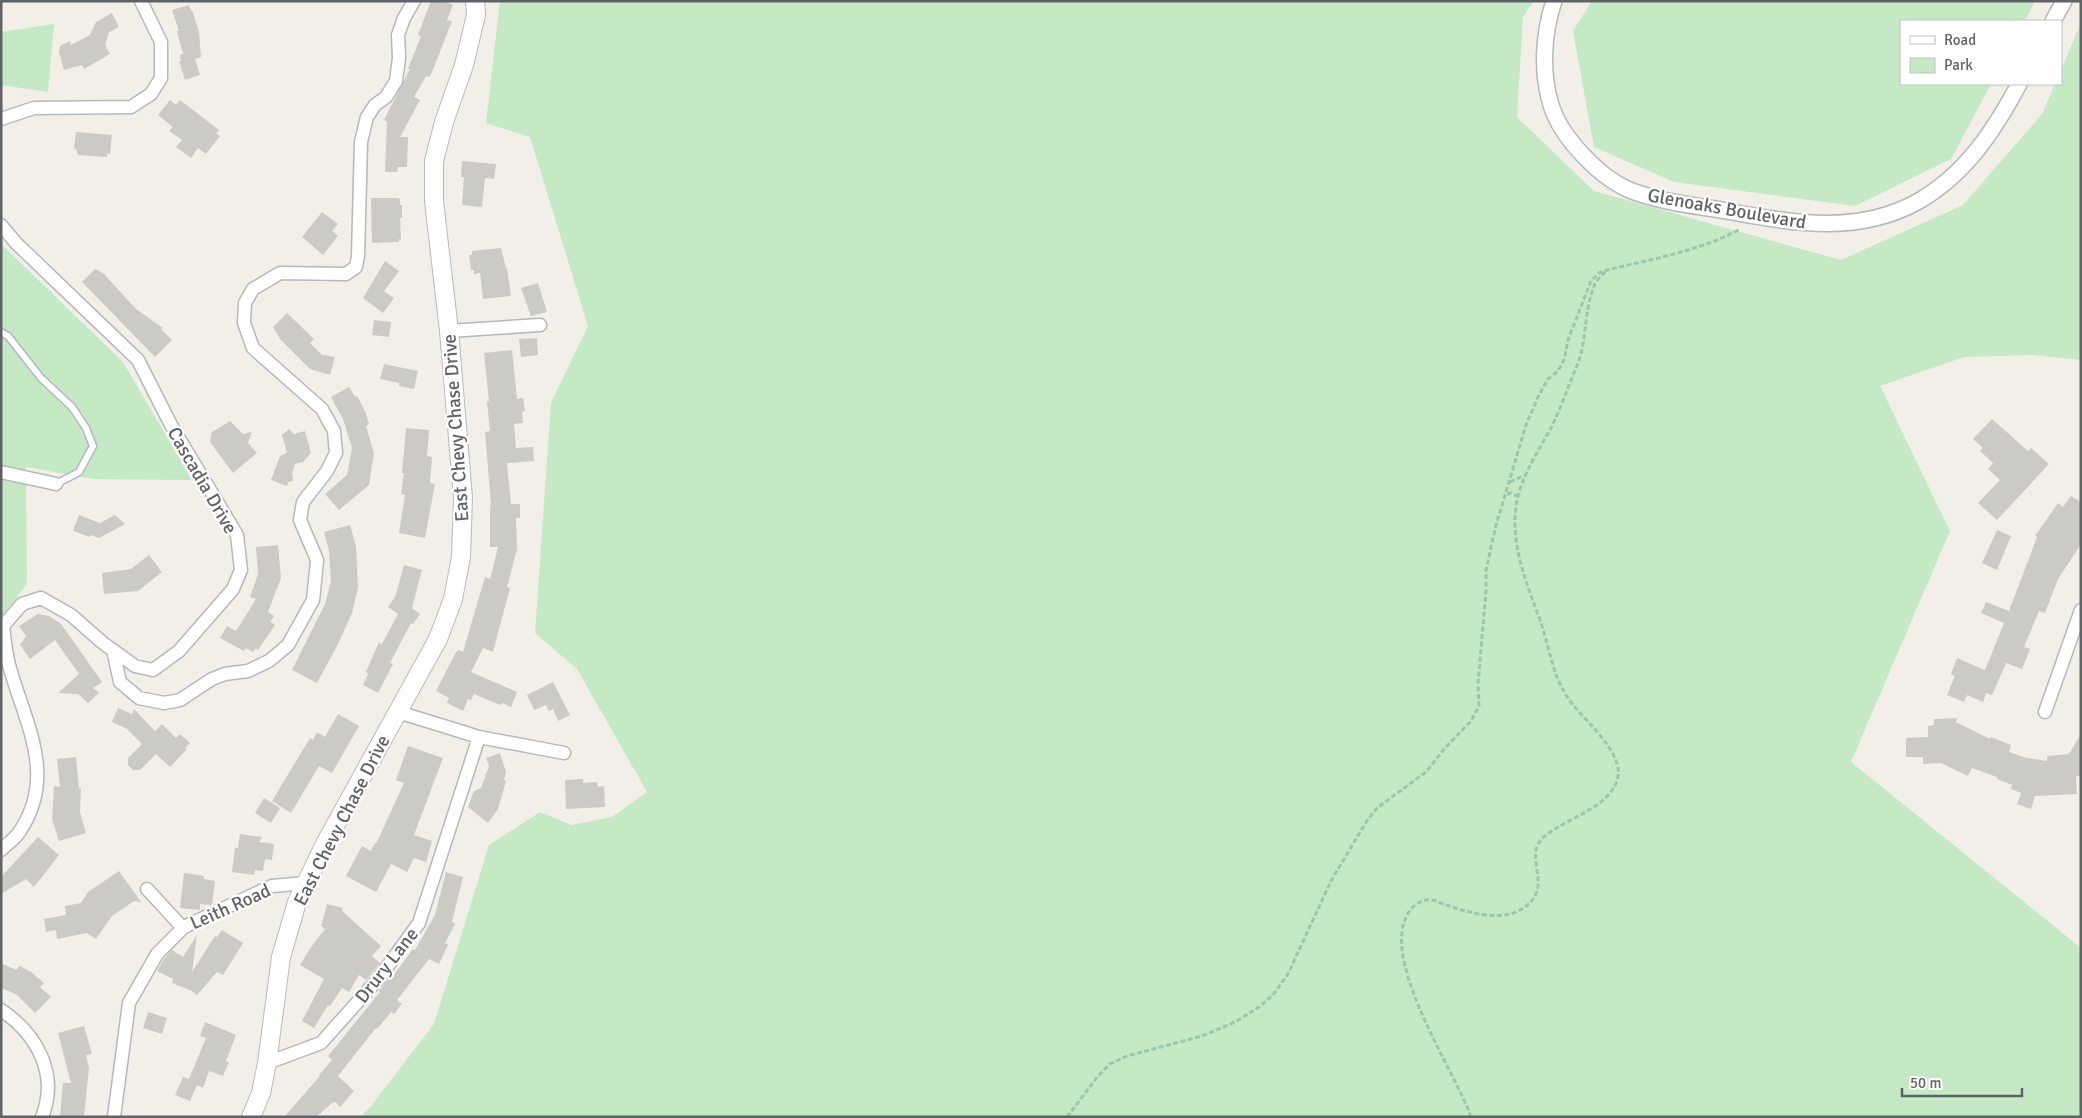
<svg xmlns="http://www.w3.org/2000/svg" width="2082" height="1118" viewBox="0 0 2082 1118" font-family="Signika,sans-serif">
	<style>
		.green { fill: #c5e8c5 }
		.building { fill: #cccac5 }
		.lines { fill: none; stroke-linecap: round; stroke-linejoin: round }
		.service-casing { stroke: #b5b8bc; stroke-width: 9 }
		.minor-casing { stroke: #b5b8bc; stroke-width: 15 }
		.tertiary-casing { stroke: #b5b8bc; stroke-width: 18 }
		.secondary-casing { stroke: #b6babf; stroke-width: 20 }
		.path { stroke: #9cc7a9; stroke-width: 3; stroke-dasharray: 5 2.5; stroke-linecap: butt }
		.service { stroke: #fff; stroke-width: 6 }
		.minor { stroke: #fff; stroke-width: 12 }
		.tertiary { stroke: #fff; stroke-width: 15 }
		.secondary { stroke: #fff; stroke-width: 18 }
		.labels { text-anchor: middle; stroke-width: 4.5; stroke-linejoin: round; paint-order: stroke }
		.street-label { font-size: 19px; fill: #5f6368; stroke: #fff }
	</style>
	<rect width="100%" height="100%" fill="#f1efe8"/>
	<!-- green -->
	<path class="green" d="M500 1H1534L1523 17 1517 117 1594 191 1841 260 1963 205 2042 114 2055 84H2061V70L2081 23V360L2032 355 1964 357 1880 386 1950 531 1851 762 2081 948V1117H360L371 1106 434 1024 489 845 540 812 571 825 612 817 647 792 577 669 535 633 551 403 588 326 530 137 486 123Z
		M1592 1H2035L2025 21H1901V84H1991L1951 159 1855 206 1674 182 1594 147 1573 31Z
		M54 24 48 92 1 85V32Z
		M1 244 123 362 192 480 94 479 26 467 27 584 1 617Z"/>
	<!-- building -->
	<path class="building" d="M431 1H444L453 5 447 20 452 21 430 77 426 76 414 97 420 100 400 137H408L407 167H398L397 172H385L387 122 384 120 410 69H408L421 36 418 35Z
		M189 5 191 11 192 10 199 32 201 57 195 59 200 75 185 80 179 61H181L180 55 183 54 177 31H179L172 10Z
		M112 13 119 27 109 32 105 45 110 54 84 69 82 65 64 70 59 52 60 46 70 41 71 45 90 35 96 22Z
		M170 100 176 105 180 100 219 130 216 133 220 136 206 154 198 148 191 158 176 147 182 140 169 131 173 127 158 115Z
		M76 132 112 135 110 154H107V157L78 155 76 149H74Z
		M462 161 496 164 494 179 485 178 482 207 462 205 464 177H461Z
		M371 198H398L400 199V205H402V218H400L401 240 399 239V242L372 243Z
		M322 212 338 224 332 231 338 236 323 255 302 237Z
		M501 248 506 268H507L511 296 483 299 480 273 474 274V270H471L469 255H472V251Z
		M385 261 399 271 384 291 394 298 383 313 363 298Z
		M95 269 104 274 136 309 163 328 161 329 172 340 155 357 82 282Z
		M538 283 547 312 531 316 521 288Z
		M287 313 314 339 310 343 322 355 335 357 330 375 310 369 280 339 273 327Z
		M374 320 391 322 389 337 372 335Z
		M537 338 538 355 521 357 519 339Z
		M512 350 517 399 523 398 525 411 522 412 523 423 514 424 516 448 533 447 534 461 507 463 511 504H520V518H516L517 549 507 587 510 588 493 652 483 648 471 672 517 692 511 707 502 703 500 705 474 694 471 700 468 699 463 711 447 703 449 698 436 691 456 652 459 650 463 652 485 577 490 579 498 547H490V505H491L485 432 490 431 487 402 489 401 484 353Z
		M384 364 418 371 414 389 399 386V383L380 379Z
		M349 387 355 397 357 396 365 411 369 424 366 426 374 453 369 485 339 510 325 494 347 475 352 448 343 419 331 397Z
		M1992 419 2028 451 2031 448 2049 464 1997 520 1978 503 2000 480 1988 469 1993 463 1980 451 1983 448 1973 439Z
		M230 421 243 434 252 432 248 443 257 453 233 473 210 442 212 432Z
		M406 428 429 430 427 456 432 457 430 483 435 484 425 538 399 533 405 495 401 494 404 473H402Z
		M289 429 294 434 305 431 311 453 303 462 295 464 292 473 293 481 288 482 287 486 271 480 280 456 287 453 282 435Z
		M2071 496 2081 502V544L2058 579 2045 613 2039 611 2024 647 2030 649 2022 669 2006 663 1992 695 1986 693 1983 702 1967 695 1964 702 1947 695 1955 676 1951 674 1957 658 1985 670 2004 623 1981 613 1986 602 2009 611 2037 537 2035 536 2058 503 2063 507Z
		M79 515 100 523 115 515 125 524 99 538 91 535 90 537 73 531Z
		M350 525 356 546 358 588 352 613 338 644 317 683 292 670 325 604 331 581 329 550 324 532Z
		M1997 530 2011 536 1997 570 1982 563Z
		M278 545 281 578 268 612 274 616 270 622 275 625 258 650 256 648 253 652 246 648 244 651 220 638 227 626 236 631 256 599 250 597 258 574 256 547Z
		M149 555 162 572 138 591 104 594 102 573 131 569Z
		M404 565 422 570 412 608 420 614 413 624 411 623 390 663 393 664 378 693 363 685 368 674 366 672 379 642 382 644 398 614 388 607 395 597Z
		M38 614 49 616 61 624 102 682 93 688 99 693 88 703 78 694 58 693 79 674 55 640 30 659 20 645 26 636 19 626Z
		M553 682 570 715 558 721 553 709 549 711 546 705 534 710 527 695Z
		M118 708 132 714 134 709 155 731 162 724 176 738 180 734 190 743 185 748 187 749 170 767 156 754 140 770H133L128 765V758L142 744 127 729 112 722Z
		M338 714 359 726 332 773 319 766 291 813 272 801 310 738 313 740 317 732 325 737Z
		M1957 718 1956 722 1990 739 1991 737 2011 745 2009 752 2027 758 2047 761V756L2069 754 2081 734V776H2076L2077 794 2035 796 2031 809 2017 804 2021 793 2011 789 2012 785 1997 779V777L1972 768 1968 776 1941 763 1923 764V757H1906V738L1928 737V726L1934 725V719Z
		M408 746 443 758 414 835 432 841 426 862 414 858 407 872 391 864 376 892 346 876 362 846 371 851 375 843 376 844 404 783 396 780Z
		M500 753 506 772 504 780 506 781 498 809 488 823 468 807 474 791 481 788 489 766 486 758Z
		M76 757 79 788H81L80 812 86 833 59 841 52 819 54 786 60 787 57 759Z
		M583 779V783L597 782 598 787 604 786 605 807 566 809 565 780Z
		M264 798 280 808 271 823 255 813Z
		M240 834 262 837 259 842 274 844 272 860 265 859 263 871 255 870 254 875 232 872 235 848H238Z
		M38 837 59 855 34 887 26 879 1 894V877Z
		M119 871 141 902 134 901 112 916 96 939 87 933 57 939 56 930 46 932 44 919 66 915 65 906 81 903 88 892Z
		M446 872 463 877 452 922 455 924 445 943 448 945 439 964 429 959 397 1000 402 1004 394 1014 391 1012 378 1028 375 1029 338 1076 354 1091 340 1107 335 1102 332 1103 316 1117H284L320 1076 319 1075 332 1060 328 1056 380 992 379 991 392 974 393 976 413 949 415 950 435 915Z
		M184 873 204 876V879L215 881 212 905 200 904V910L180 908Z
		M327 904 343 908 342 911 381 946 372 956 380 963 366 980 359 975 349 992 342 988 330 1006 328 1005 314 1028 302 1021 324 979 300 965 311 947 325 929 321 926Z
		M222 930 243 943 223 975 217 972 197 995 192 991 172 983 173 979 157 971 164 959 172 950 183 957 197 935 192 972 215 936 217 937Z
		M1 963 16 970 20 966 31 972 44 983 40 987 51 997 35 1013 16 994 1 988Z
		M148 1012 167 1018 162 1034 143 1028Z
		M205 1022 236 1035 226 1061 229 1062 223 1076 209 1071 203 1088 197 1085 190 1101 175 1095 183 1077 189 1079 206 1038 200 1036Z
		M84 1026 92 1054 86 1055 89 1068 84 1117H60L63 1083H71L58 1033Z"/>
	<g class="lines">
		<defs>
			<path id="service" d="M1 332 8 336 41 378 72 407 86 428 93 446 79 472 56 484"/>
			<path id="minor" d="M1 119 34 108 131 107 151 94 161 78V42L141 1
				M1 225 16 243 138 360 171 425 237 535 241 570 233 589 179 651 153 670 135 666 103 643 71 615 41 598 22 604 3 626C5 641 6 657 11 672 27 726 56 777 20 831 16 838 7 844 1 850
				M449 331 540 325
				M1 472 56 484
				M113 650 120 682 139 698 164 703 180 700 212 679 225 674 248 671 269 661 288 645 313 600 315 581 317 560 300 520 303 502 327 471 336 453 334 431 322 409 253 348 244 323 245 303 253 289 280 273 346 274 356 267 358 256 361 142 367 117 375 105 386 97 396 81 399 58 398 35 404 18 414 1
				M398 712 479 737 564 753
				M2045 712 2081 610
				M147 889 183 928
				M1 1010C37 1034 59 1074 42 1117
				M267 1063 321 1043 379 978 419 923 479 737
				M114 1117 129 1003 157 954 183 928 190 924 272 886 305 883"/>
			<path id="tertiary" d="M1554 1C1543 34 1541 72 1551 105 1561 138 1601 179 1632 191 1664 203 1700 206 1732 212 1795 224 1859 234 1917 202 1965 175 1994 131 2019 84
				M2053 21 2064 1"/>
			<path id="secondary" d="M251 1117 261 1093 267 1063 281 957 297 902 326 842 438 639 453 599 461 557 463 498 449 331 434 201V161L444 122 464 65 476 15 475 1"/>
		</defs>
		<!-- service casing -->
		<use href="#service" class="service-casing"/>
		<!-- minor casing -->
		<use href="#minor" class="minor-casing"/>
		<!-- tertiary casing -->
		<use href="#tertiary" class="tertiary-casing"/>
		<!-- secondary casing -->
		<use href="#secondary" class="secondary-casing"/>
		<!-- path -->
		<path class="path" d="M1510 482 1525 475
			M1507 494 1511 493 1519 497
			M1067 1117 1098 1076 1110 1064 1127 1056 1202 1036 1235 1022 1259 1007 1273 995 1288 974 1331 881 1366 822 1377 808 1426 772 1445 748 1471 721 1479 706 1478 684 1486 591V570L1496 525 1526 425 1539 395 1548 379 1558 371 1564 360 1568 340 1591 281 1599 273 1607 270C1648 260 1704 250 1740 229
			M1471 1117C1455 1070 1373 952 1412 908 1417 903 1424 899 1431 900 1436 900 1442 904 1446 905 1467 912 1499 922 1520 910 1559 888 1519 857 1545 836 1566 818 1613 807 1618 776 1622 752 1586 721 1573 705 1552 677 1552 657 1542 626 1530 591 1515 559 1515 522 1514 487 1535 457 1551 428 1560 410 1568 387 1576 368 1588 342 1583 311 1595 284 1596 280 1602 276 1605 272"/>
		<!-- service -->
		<use href="#service" class="service"/>
		<!-- minor -->
		<use href="#minor" class="minor"/>
		<!-- tertiary -->
		<use href="#tertiary" class="tertiary"/>
		<!-- secondary -->
		<use href="#secondary" class="secondary"/>
	</g>
	<g class="labels">
		<!-- street labels -->
		<g class="street-label">
			<text transform="translate(1727 208) rotate(10)" y="7">Glenoaks Boulevard</text>
			<text transform="translate(455 428) rotate(-94)" y="7">East Chevy Chase Drive</text>
			<text transform="translate(203 480) rotate(60)" y="7">Cascadia Drive</text>
			<text transform="translate(341 820) rotate(-63)" y="7">East Chevy Chase Drive</text>
			<text transform="translate(230 906) rotate(-24)" y="7">Leith Road</text>
			<text transform="translate(386 965) rotate(-52)" y="7">Drury Lane</text>
		</g>
	</g>
	<!-- border -->
	<rect width="2082" height="1118" fill="none" stroke="#5f6368" stroke-width="5"/>
	<!-- legend -->
	<rect x="1900" y="20" width="162" height="65" fill="#ffffff" stroke="#bfc1c3"/>
	<rect x="1910" y="36" width="25" height="8" fill="#ffffff" stroke="#bfc1c3"/>
	<text x="1944" y="45" font-size="15" fill="#5f6368">Road</text>
	<rect x="1910" y="58" width="25" height="15" fill="#c5e8c5" stroke="#bfc1c3"/>
	<text x="1944" y="70" font-size="15" fill="#5f6368">Park</text>
	<!-- scale -->
	<path d="M1902 1088v8h120v-8" fill="none" stroke="#5f6368" stroke-width="2.5"/>
	<text x="1910" y="1088" font-size="15" fill="#5f6368" stroke="#ffffff" stroke-width="4" paint-order="stroke">50 m</text>
</svg>
